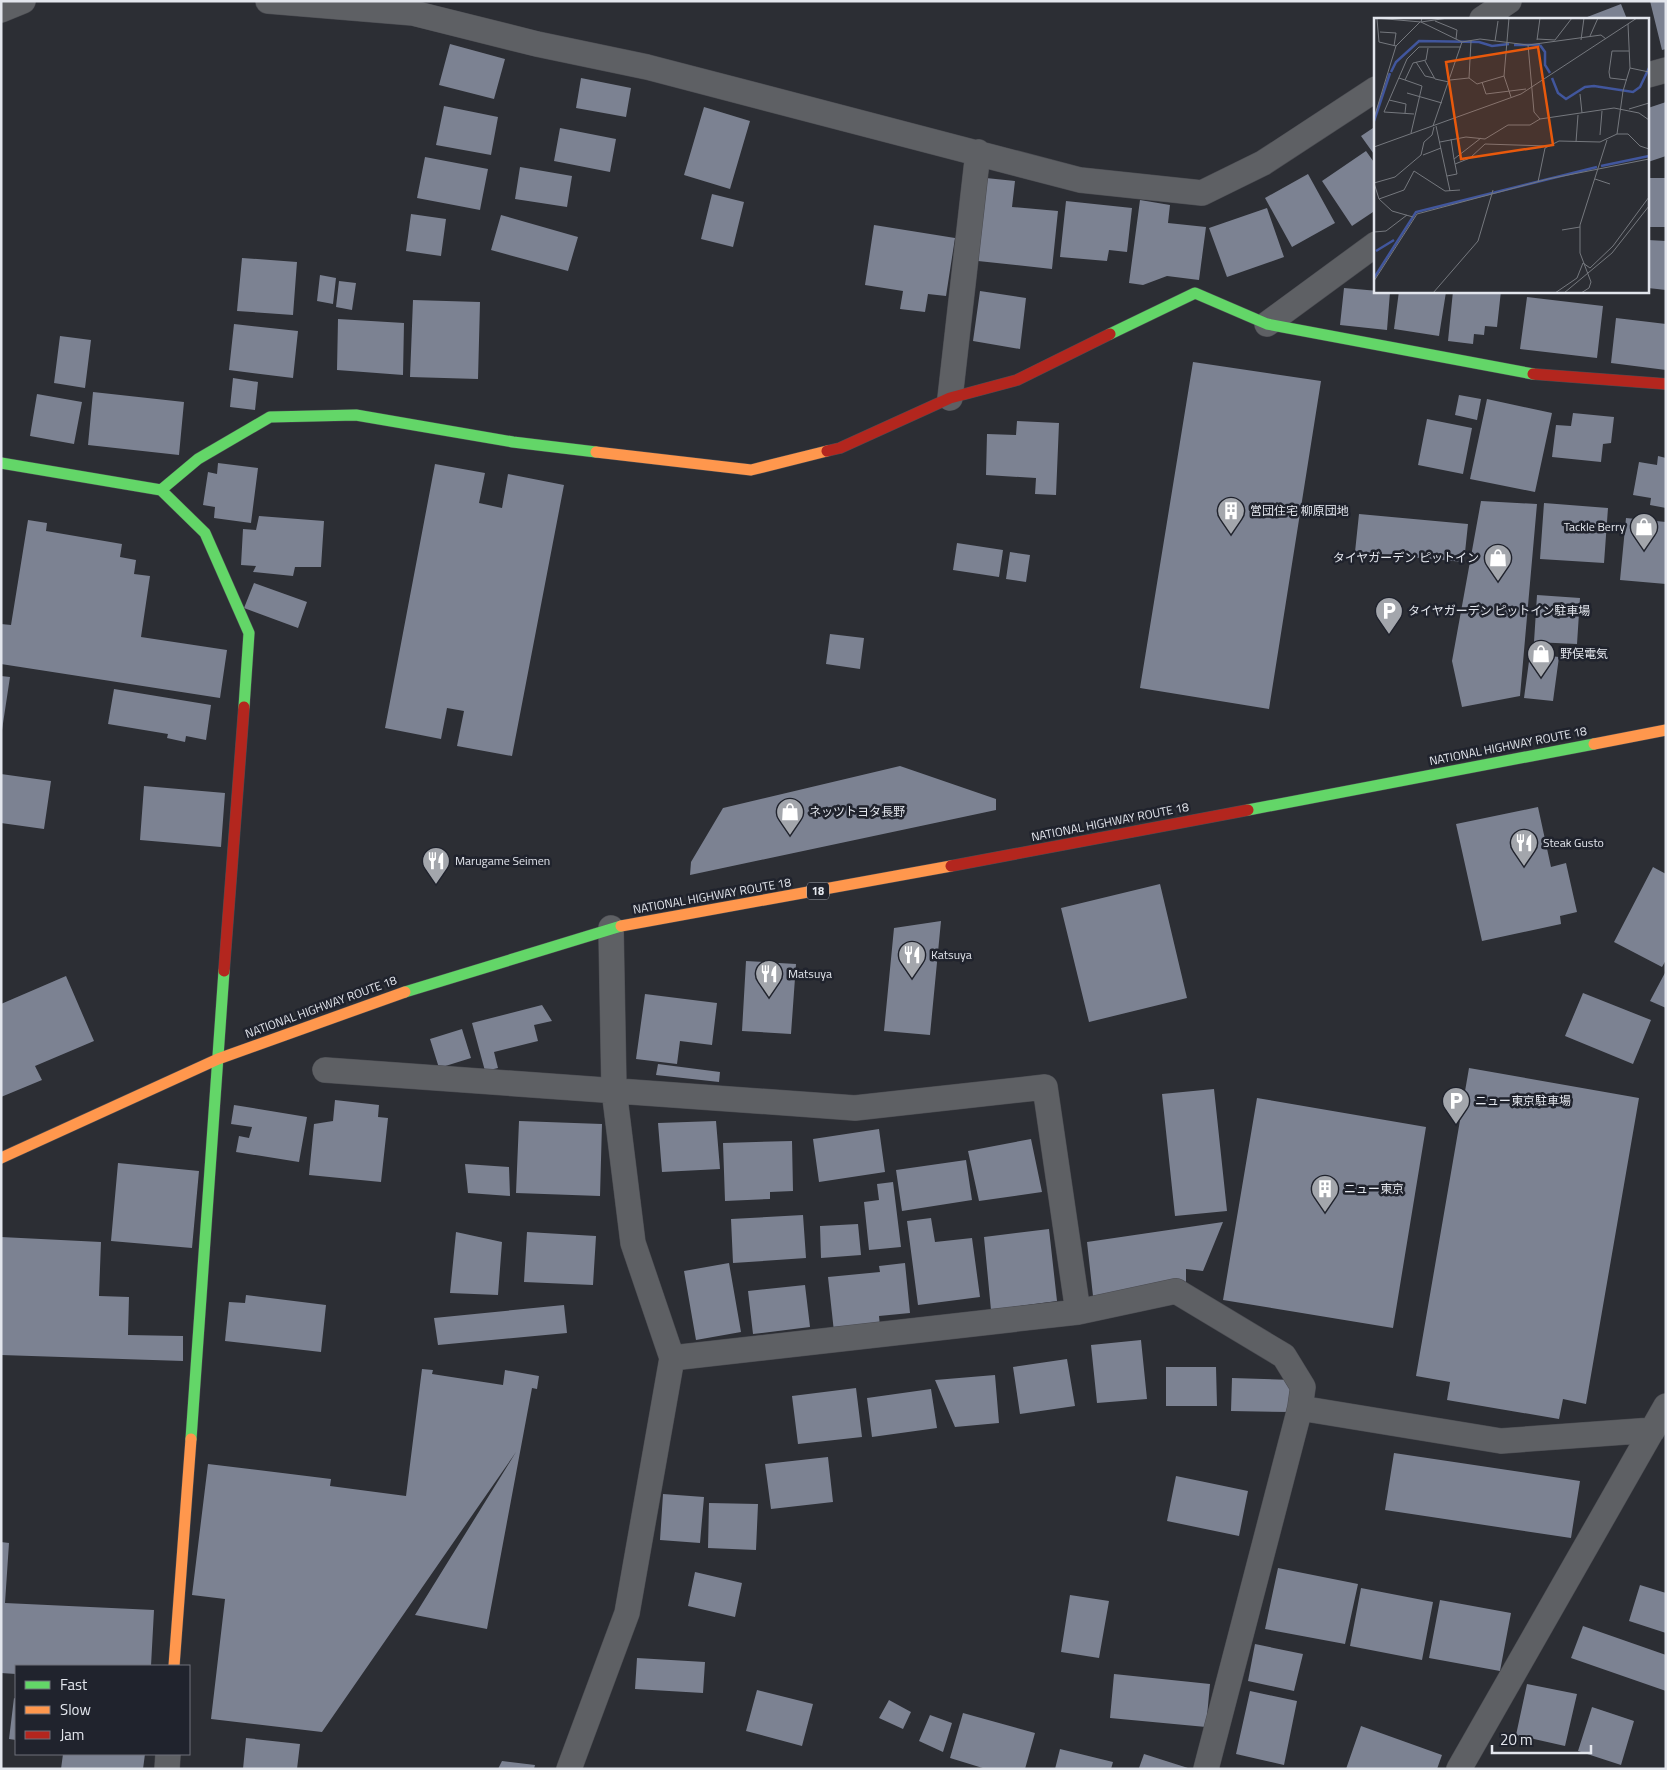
<svg xmlns="http://www.w3.org/2000/svg" width="1667" height="1770" viewBox="0 0 1667 1770" font-family="'Titillium Web','Noto Sans JP',sans-serif">
	<style>
		.building { fill: #7c8292 }
		.lines { fill: none; stroke-linecap: round; stroke-linejoin: round }
		.street-casing { stroke: #4b4c52; stroke-width: 26 }
		.fast-casing { stroke: #4b4c52; stroke-width: 12 }
		.slow-casing { stroke: #4b4c52; stroke-width: 12 }
		.jam-casing { stroke: #4b4c52; stroke-width: 12 }
		.street { stroke: #5e6064; stroke-width: 25 }
		.fast { stroke: #63d668; stroke-width: 11 }
		.slow { stroke: #ff974d; stroke-width: 11 }
		.jam { stroke: #b3261e; stroke-width: 11 }
		.labels { text-anchor: middle; stroke-width: 5; stroke-linejoin: round; paint-order: stroke }
		.shield { fill: #20232d; stroke: #a8acb3; stroke-width: 1 }
		.shield-label { font-size: 11px; font-weight: bold; fill: #e3e6ed }
		.poi-label { font-size: 12px; fill: #e3e6ed; stroke: #20232d; text-anchor: start }
		.street-label { font-size: 12px; fill: #e3e6ed; stroke: #20232d }
		.inset-river { fill: none; stroke: #41569d; stroke-width: 2.5 }
		.inset-road { fill: none; stroke: #75787e; stroke-width: 1 }
		.view { fill: #e8590c; fill-opacity: 0.15; stroke: #e8590c; stroke-width: 2.5 }
		.inset-edge { fill: none; stroke: #e3e6ed; stroke-width: 2.5 }
	</style>
	<rect width="100%" height="100%" fill="#2c2e34"/>
	<!-- building -->
	<path class="building" d="M1650 1H1666V49L1662 50Z
		M1621 4 1627 19H1582Z
		M450 44 505 59 494 99 439 85Z
		M581 78 631 88 626 117 576 108Z
		M1666 102V156L1648 162V108Z
		M444 106 498 117 491 155 436 145Z
		M704 107 750 121 730 189 684 175Z
		M1376 126V157L1361 136Z
		M560 128 616 139 610 172 554 161Z
		M1366 151 1376 165V210L1352 226 1322 181Z
		M425 157 488 169 480 210 417 198Z
		M520 167 572 176 567 207 515 199Z
		M1308 174 1335 223 1292 247 1265 198Z
		M986 178 1015 181 1012 207 1058 211 1052 269 978 261Z
		M1648 178H1666V227H1648Z
		M712 194 744 202 733 247 701 239Z
		M1140 200 1170 205 1168 223 1206 227 1199 280 1167 276 1143 285 1129 283Z
		M1066 201 1132 208 1127 252 1109 250 1107 261 1060 257Z
		M1267 208 1284 257 1227 277 1209 228Z
		M411 214 446 219 441 256 406 251Z
		M501 215 578 237 568 271 491 250Z
		M874 225 955 238 946 296 928 294 925 312 900 309 903 291 865 285Z
		M1648 240 1666 241V290L1648 288Z
		M242 258 297 262 293 315 237 311Z
		M320 275 336 278 333 304 317 301Z
		M339 281 356 283 352 310 336 307Z
		M1344 288 1390 292 1387 330 1340 325Z
		M980 291 1026 298 1020 349 973 341Z
		M1399 291 1446 292 1439 336 1394 329Z
		M1453 291H1501L1497 327 1485 326 1484 335 1474 334 1473 344 1448 341Z
		M1527 297 1603 306 1597 358 1520 349Z
		M413 300 480 302 478 379 410 377Z
		M1616 318 1666 324V370L1611 363Z
		M338 319 404 323 403 375 337 370Z
		M234 324 298 331 293 378 229 370Z
		M60 336 91 340 85 388 54 383Z
		M1193 362 1321 381 1269 709 1140 688Z
		M233 378 258 382 255 410 230 407Z
		M93 392 184 402 179 455 88 445Z
		M37 394 82 402 74 444 30 436Z
		M1459 395 1481 399 1477 420 1455 415Z
		M1487 399 1552 413 1535 492 1470 479Z
		M1573 413 1614 417 1611 443 1603 444 1601 462 1552 457 1556 425 1571 426Z
		M1427 419 1472 428 1463 474 1418 465Z
		M1017 421 1059 423 1056 495 1035 494 1036 478 986 475 987 434 1016 435Z
		M1658 456 1666 458V508L1650 505 1651 498 1633 495 1639 462 1657 465Z
		M218 463 258 468 251 523 214 518 215 507 203 505 208 472 217 474Z
		M435 464 485 473 479 503 502 508 508 474 564 485 512 756 457 746 464 711 447 708 441 739 385 728Z
		M1481 501 1537 504 1520 696 1462 707 1452 661Z
		M1544 503 1608 508 1604 563 1540 559Z
		M1359 514 1468 524 1464 562 1355 552Z
		M259 516 324 521 321 567H295L293 576 253 572 256 566 241 565 243 529 256 530Z
		M1626 518 1666 522V584L1620 580Z
		M28 520 47 523 46 531 122 544 120 557 136 560 134 574 150 576 141 637 227 650 220 698 1 664V624L11 625Z
		M957 543 1003 550 999 577 953 570Z
		M1010 552 1030 555 1026 582 1006 579Z
		M254 583 307 602 298 628 244 608Z
		M1537 595 1580 598 1577 644 1534 642Z
		M830 634 864 638 860 669 826 664Z
		M1530 654 1559 657 1553 701 1524 698Z
		M1 676 10 677 2 730H1Z
		M114 689 211 705 206 740 186 736 185 742 167 738 168 734 108 724Z
		M900 766 996 799V810L690 875 691 862 723 808Z
		M1 774 51 781 44 829 1 823Z
		M144 786 225 793 221 847 140 840Z
		M1538 807 1551 867 1566 863 1577 912 1560 916 1561 924 1482 941 1456 824Z
		M1653 867 1666 874V960L1662 967 1614 942Z
		M1160 884 1187 998 1089 1022 1061 908Z
		M941 921 930 1035 884 1031 894 928Z
		M746 961 796 964 791 1034 742 1031Z
		M1666 971V1008L1650 1001Z
		M66 976 94 1041 35 1066 42 1080 1 1097V1004Z
		M1583 993 1651 1020 1633 1064 1565 1036Z
		M645 994 717 1003 712 1045 680 1041 677 1064 636 1059Z
		M542 1005 552 1021 534 1025 538 1041 494 1052 498 1068 485 1071 472 1023Z
		M462 1029 471 1058 439 1068 430 1039Z
		M658 1064 720 1072 719 1082 656 1075Z
		M1469 1068 1639 1098 1586 1404 1563 1399 1559 1419 1447 1400 1450 1382 1416 1376Z
		M1214 1089 1227 1211 1175 1216 1162 1094Z
		M1257 1098 1426 1127 1393 1328 1223 1300Z
		M335 1100 379 1105 378 1117 388 1118 381 1182 309 1175 314 1124 333 1121Z
		M234 1105 307 1117 299 1162 236 1152 239 1136 249 1138 252 1127 231 1124Z
		M519 1121 602 1124 600 1196 516 1193Z
		M716 1121 720 1169 662 1172 658 1123Z
		M879 1129 885 1172 819 1182 813 1139Z
		M1031 1139 1042 1192 979 1201 968 1151Z
		M792 1141 793 1191 770 1192V1199L725 1201 723 1143Z
		M966 1160 972 1200 902 1211 896 1170Z
		M118 1163 199 1171 192 1248 111 1241Z
		M465 1164 509 1167 510 1196 468 1193Z
		M893 1182 901 1247 869 1250 864 1202 879 1200 877 1184Z
		M803 1215 806 1258 733 1263 731 1219Z
		M931 1218 935 1242 972 1238 980 1297 918 1305 907 1221Z
		M1223 1222 1203 1271 1186 1269V1285L1093 1296 1087 1242Z
		M858 1224 861 1255 821 1258 820 1226Z
		M1049 1229 1057 1301 991 1310 984 1237Z
		M456 1232 502 1242 498 1295 450 1293Z
		M527 1232 596 1236 593 1285 524 1282Z
		M1 1237 101 1242 99 1296 129 1297 128 1335 183 1336V1361L1 1355Z
		M729 1263 741 1332 696 1340 684 1271Z
		M905 1263 910 1313 879 1316 880 1327 834 1332 828 1277 880 1272 879 1266Z
		M805 1285 810 1327 753 1334 748 1291Z
		M246 1295 326 1305 321 1352 225 1341 229 1302 245 1303Z
		M564 1305 567 1333 438 1345 434 1318Z
		M1141 1340 1147 1399 1097 1403 1091 1345Z
		M1067 1359 1075 1406 1020 1414 1013 1367Z
		M1166 1367H1216L1217 1406H1166Z
		M422 1369 433 1370 432 1374 503 1385 505 1370 539 1376 537 1389 532 1388 487 1629 415 1615 516 1452 322 1732 211 1719 225 1599 192 1595 208 1464 331 1479 330 1486 406 1496Z
		M995 1375 999 1423 955 1427 935 1380Z
		M1232 1378 1292 1380 1291 1412 1231 1411Z
		M856 1388 862 1437 798 1444 792 1396Z
		M931 1389 937 1428 872 1437 867 1398Z
		M1394 1453 1580 1481 1571 1538 1385 1510Z
		M828 1457 833 1502 771 1509 765 1464Z
		M1176 1476 1248 1491 1239 1536 1167 1521Z
		M663 1494 704 1497 700 1543 660 1540Z
		M709 1503 758 1504 756 1550 708 1548Z
		M1 1542 9 1543 5 1603 154 1610 151 1666H16V1674L1 1673Z
		M1278 1568 1358 1584 1345 1644 1265 1629Z
		M695 1572 742 1583 735 1617 688 1606Z
		M1640 1585 1666 1593V1633L1629 1621Z
		M1361 1588 1433 1602 1422 1660 1350 1646Z
		M1070 1595 1109 1601 1099 1658 1061 1652Z
		M1440 1600 1511 1613 1500 1671 1429 1658Z
		M1583 1626 1666 1655V1691L1571 1658Z
		M1255 1644 1303 1654 1294 1691 1248 1681Z
		M637 1658 705 1662 703 1693 635 1689Z
		M1114 1674 1210 1684 1206 1727 1110 1718Z
		M1527 1684 1577 1694 1565 1746 1516 1735Z
		M757 1690 813 1704 802 1746 746 1731Z
		M1250 1691 1297 1701 1284 1765 1236 1754Z
		M14 1698 16 1699V1740L9 1739Z
		M889 1700 911 1712 903 1729 879 1718Z
		M1592 1707 1634 1721 1621 1765 1578 1751Z
		M963 1713 1035 1733 1025 1769H986L950 1758Z
		M930 1715 952 1723 943 1752 919 1741Z
		M1361 1726 1442 1755 1437 1769H1346Z
		M246 1738 300 1744 297 1769H243Z
		M1060 1749 1113 1762 1111 1769H1055Z
		M63 1754H145L143 1769H61Z
		M1144 1754 1188 1768V1769L1139 1768Z
		M502 1761 535 1765 534 1769H498Z"/>
	<g class="lines">
		<defs>
			<path id="street" d="M268 1 413 13 537 44 647 67 1080 180 1202 193 1263 163 1376 89
				M1 10 23 1
				M1482 19 1509 1
				M1648 75 1666 70
				M1267 324 1376 244
				M950 398 978 152
				M325 1070 855 1108 1045 1087 1078 1312
				M672 1358 1078 1312 1176 1291 1284 1356 1303 1387 1300 1408
				M167 1769 168 1754
				M569 1769 627 1613 672 1358 633 1243 614 1090 611 928
				M1206 1769 1300 1408 1501 1441 1653 1430
				M1459 1769 1666 1406"/>
			<path id="fast" d="M1110 334 1195 293 1267 324 1533 374
				M1 463 161 490 205 533 249 633 244 707
				M161 490 198 459 270 417 356 415 513 442 596 452
				M1248 810 1594 744
				M405 992 621 926
				M191 1439 224 971"/>
			<path id="slow" d="M596 452 751 470 827 451
				M1594 744 1666 730
				M621 926 951 866
				M1 1158 218 1059 405 992
				M174 1666 191 1439"/>
			<path id="jam" d="M1533 374 1666 384
				M827 451 840 448 950 398 1017 380 1110 334
				M951 866 1248 810
				M224 971 244 707"/>
		</defs>
		<!-- street casing -->
		<use href="#street" class="street-casing"/>
		<!-- fast casing -->
		<use href="#fast" class="fast-casing"/>
		<!-- slow casing -->
		<use href="#slow" class="slow-casing"/>
		<!-- jam casing -->
		<use href="#jam" class="jam-casing"/>
		<!-- street -->
		<use href="#street" class="street"/>
		<!-- fast -->
		<use href="#fast" class="fast"/>
		<!-- slow -->
		<use href="#slow" class="slow"/>
		<!-- jam -->
		<use href="#jam" class="jam"/>
	</g>
	<!-- icons -->
	<defs>
		<symbol id="building-pin" viewBox="-11 -11 22 30"><path d="M0 17L-7.5 6A9.5 9.5 0 1 1 7.5 6Z" fill="#a3a6ac" stroke="#20232d"/><path d="M-4-6H4V6H1V3H-1V6H-4ZM-2.5-4.3h1.7v1.8h-1.7ZM.8-4.3h1.7v1.8H.8ZM-2.5-1h1.7V.8h-1.7ZM.8-1h1.7V.8H.8Z" fill="#fff"/></symbol>
		<symbol id="shop-pin" viewBox="-11 -11 22 30"><path d="M0 17L-7.5 6A9.5 9.5 0 1 1 7.5 6Z" fill="#a3a6ac" stroke="#20232d"/><path d="M-5-2.5h2.3a2.7 3.5 0 0 1 5.4 0H5L5.5 6h-11ZM-1.5-2.5h3a1.5 2.3 0 0 0-3 0Z" fill="#fff"/></symbol>
		<symbol id="parking-pin" viewBox="-11 -11 22 30"><path d="M0 17L-7.5 6A9.5 9.5 0 1 1 7.5 6Z" fill="#a3a6ac" stroke="#20232d"/><path d="M-3.5-5.5H1a3.5 3.5 0 0 1 0 7H-1V5.5H-3.5ZM-1-3.4V-.6H.8a1.4 1.4 0 0 0 0-2.8Z" fill="#fff"/></symbol>
		<symbol id="restaurant-pin" viewBox="-11 -11 22 30"><path d="M0 17L-7.5 6A9.5 9.5 0 1 1 7.5 6Z" fill="#a3a6ac" stroke="#20232d"/><path d="M-5-6h1v4h1v-4h1v4h1v-4h1v5L-1.5 .5V6h-2V.5L-5-1ZM5-6V6H3V1.5H1.5Q1.5-4 5-6Z" fill="#fff"/></symbol>
	</defs>
	<g fill-rule="evenodd">
		<use href="#building-pin" x="1215" y="495" width="32" height="43"/>
		<use href="#shop-pin" x="1628" y="511" width="32" height="43"/>
		<use href="#shop-pin" x="1482" y="542" width="32" height="43"/>
		<use href="#parking-pin" x="1373" y="595" width="32" height="43"/>
		<use href="#shop-pin" x="1525" y="638" width="32" height="43"/>
		<use href="#shop-pin" x="774" y="796" width="32" height="43"/>
		<use href="#restaurant-pin" x="1508" y="827" width="32" height="43"/>
		<use href="#restaurant-pin" x="420" y="845" width="32" height="43"/>
		<use href="#restaurant-pin" x="896" y="939" width="32" height="43"/>
		<use href="#restaurant-pin" x="753" y="958" width="32" height="43"/>
		<use href="#parking-pin" x="1440" y="1085" width="32" height="43"/>
		<use href="#building-pin" x="1309" y="1173" width="32" height="43"/>
	</g>
	<g class="labels">
		<!-- shield labels -->
		<rect class="shield" x="807" y="882.5" width="22" height="17" rx="4"/>
		<g class="shield-label">
			<text x="818" y="895">18</text>
		</g>
		<!-- poi labels -->
		<g class="poi-label">
			<text x="1250" y="515">営団住宅 柳原団地</text>
			<text x="1625" y="531" text-anchor="end">Tackle Berry</text>
			<text x="1479" y="562" text-anchor="end">タイヤガーデン ピットイン</text>
			<text x="1408" y="615">タイヤガーデン ピットイン駐車場</text>
			<text x="1560" y="658">野俣電気</text>
			<text x="809" y="816">ネッツトヨタ長野</text>
			<text x="1543" y="847">Steak Gusto</text>
			<text x="455" y="865">Marugame Seimen</text>
			<text x="931" y="959">Katsuya</text>
			<text x="788" y="978">Matsuya</text>
			<text x="1475" y="1105">ニュー東京駐車場</text>
			<text x="1344" y="1193">ニュー東京</text>
		</g>
		<!-- street labels -->
		<g class="street-label">
			<text transform="translate(1508 746) rotate(-11)" y="4">NATIONAL HIGHWAY ROUTE 18</text>
			<text transform="translate(1110 822) rotate(-11)" y="4">NATIONAL HIGHWAY ROUTE 18</text>
			<text transform="translate(712 896) rotate(-10)" y="4">NATIONAL HIGHWAY ROUTE 18</text>
			<text transform="translate(321 1007) rotate(-20)" y="4">NATIONAL HIGHWAY ROUTE 18</text>
		</g>
	</g>
	<!-- overview -->
	<g transform="translate(1374 18)">
		<rect width="275" height="275" fill="#2c2e34"/>
		<path class="inset-river" d="M140 27H166M166 27 171 34V47L176 55M17 54 22 44 45 23 105 24 118 28 135 26M178 60 184 75 192 81 211 69 220 68 259 74 266 69 275 50M0 103 16 55M227 148 275 138M2 233 20 222M0 260 42 194 223 149"/>
		<path class="inset-road" d="M1 0 47 4 88 24 106 21 154 27 227 17 232 21M48 0 47 4 74 0M135 0 130 58 137 79M3 1 5 24 22 28M61 3 83 12 82 21M6 14 22 15 20 28M216 18 224 0M163 21 181 22 198 0M163 22 166 0M207 22 210 0M121 23 124 3M154 27 160 94 166 101M51 43 61 61 75 64M42 44 51 58 60 60M256 50 275 54M25 60 31 62 39 45 52 42 54 30M95 60 103 66 130 58M31 62 48 68 37 115M76 62 95 60 97 23M253 62 236 60 235 54 238 33H255M108 64 112 76 152 71M33 75 68 85M206 76 208 95M15 82 32 86 31 95M255 91 275 85M40 96 10 94 33 41 45 29H87M0 100 22 28 46 4M59 108 88 24M62 108 76 173M243 116 249 73 256 50 254 6M226 117 228 93M77 121 80 141M66 124 92 119 111 121 134 107H156L166 101 240 90 265 95 275 102M202 124 204 97M0 129 147 76 263 0M49 137 67 130M81 146 96 140 111 126 172 128M73 158 83 156 80 141 107 120M221 161 236 166M164 164 171 130 185 123 226 124 243 116H254L266 128 275 131M0 165 21 159 47 137 50 124 58 117 60 109M0 165 5 181M39 199 18 193 5 181 30 172 40 153 71 173 86 172M188 212 206 209M0 214 12 213 33 197M0 263 43 196 174 161 275 141M59 275 104 223 119 172M181 275 203 260 209 245 216 250 239 228 275 179M190 275 238 235 275 188M207 275 215 270 217 264 206 235V207L233 122"/>
		<path class="view" d="M164 29 179 127 87 141 72 44Z"/>
		<rect width="275" height="275" class="inset-edge"/>
	</g>
	<!-- border -->
	<rect width="1667" height="1770" fill="none" stroke="#e3e6ed" stroke-width="5"/>
	<!-- legend -->
	<rect x="15" y="1665" width="175" height="90" fill="#20232d" stroke="#6e717a"/>
	<rect x="25" y="1681" width="25" height="8" fill="#63d668" stroke="#6e717a"/>
	<text x="60" y="1690" font-size="15" fill="#e3e6ed">Fast</text>
	<rect x="25" y="1706" width="25" height="8" fill="#ff974d" stroke="#6e717a"/>
	<text x="60" y="1715" font-size="15" fill="#e3e6ed">Slow</text>
	<rect x="25" y="1731" width="25" height="8" fill="#b3261e" stroke="#6e717a"/>
	<text x="60" y="1740" font-size="15" fill="#e3e6ed">Jam</text>
	<!-- scale -->
	<path d="M1492 1745v8h99v-8" fill="none" stroke="#e3e6ed" stroke-width="2.5"/>
	<text x="1500" y="1745" font-size="15" fill="#e3e6ed" stroke="#20232d" stroke-width="4" paint-order="stroke">20 m</text>
</svg>
